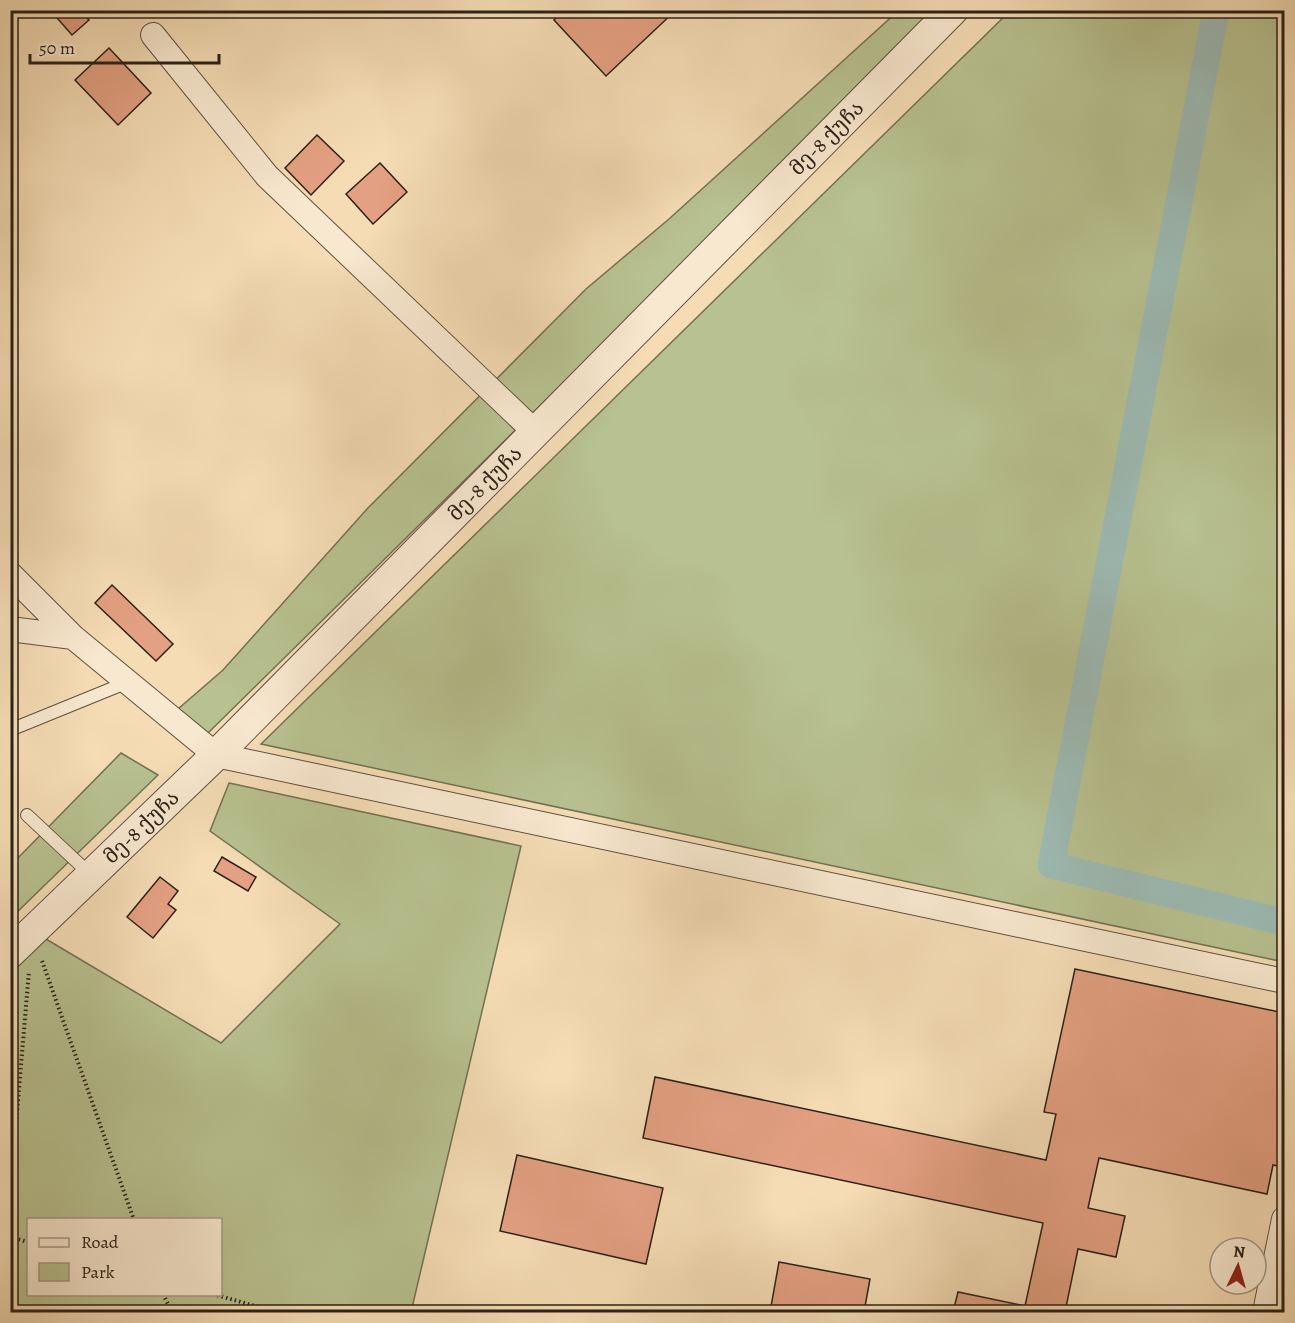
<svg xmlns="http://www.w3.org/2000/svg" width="1295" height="1323" viewBox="0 0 1295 1323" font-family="Alegreya,'Noto Serif Georgian',serif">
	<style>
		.green { fill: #b8c190; stroke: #727154; stroke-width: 1.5; fill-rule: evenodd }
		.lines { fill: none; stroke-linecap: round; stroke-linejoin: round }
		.canal { stroke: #9dbab3; stroke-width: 27 }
		.building { fill: #e3a082; stroke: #2b2118; stroke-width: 1.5 }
		.service-casing { stroke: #5e503f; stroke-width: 14 }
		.minor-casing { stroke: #5e503f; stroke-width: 26 }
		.tertiary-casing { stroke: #5e503f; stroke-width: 32 }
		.path { stroke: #2b2118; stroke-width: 4; stroke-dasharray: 1.5 3; stroke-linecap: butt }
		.service { stroke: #f8e8cf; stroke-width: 12 }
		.minor { stroke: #f8e8cf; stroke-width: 24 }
		.tertiary { stroke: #f8e8cf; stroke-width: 30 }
		.labels { text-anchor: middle; stroke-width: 4.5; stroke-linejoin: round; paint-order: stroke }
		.street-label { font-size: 21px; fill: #2b2118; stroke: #f8e8cf }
	</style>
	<rect width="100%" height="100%" fill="#f5dcb5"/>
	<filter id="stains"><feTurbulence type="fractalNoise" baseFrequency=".00333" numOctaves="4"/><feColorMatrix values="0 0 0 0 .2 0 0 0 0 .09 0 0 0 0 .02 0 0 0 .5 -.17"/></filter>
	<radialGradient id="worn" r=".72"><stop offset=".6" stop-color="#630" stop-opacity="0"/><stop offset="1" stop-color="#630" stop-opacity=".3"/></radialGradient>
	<!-- green -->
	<path class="green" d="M1011 10 1284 11V962L261 744Z
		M898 11H941L207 734 178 709 223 670 367 509 586 289 669 219Z
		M121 753 158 775 11 918V865Z
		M229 783 521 846 411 1312H11V972L46 939 221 1043 340 924 210 831ZM28 1220H220V1294H28Z"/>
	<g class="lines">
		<!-- canal -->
		<path class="canal" d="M1216 10 1051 865 1284 922"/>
	</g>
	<!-- building -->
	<path class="building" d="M50 10H80L89 20 72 35Z
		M564 10H676L606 76 554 20Z
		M109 48 151 93 118 125 75 80Z
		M317 135 344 161 311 195 285 168Z
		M380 163 407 192 373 224 346 194Z
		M112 585 173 644 156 661 95 603Z
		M222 857 256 877 248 891 214 871Z
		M160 877 178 891 168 904 176 910 153 938 127 917Z
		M1075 969 1284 1013V1135L1278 1166 1273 1165 1267 1194 1099 1158 1088 1208 1125 1216 1116 1257 1078 1249 1065 1312H953L958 1292 1025 1306 1043 1223 643 1138 655 1077 1046 1160 1056 1114 1044 1112Z
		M517 1155 663 1188 646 1264 500 1231Z
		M779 1262 870 1279 864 1312H770Z"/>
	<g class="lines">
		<defs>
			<path id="service" d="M10 730 128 682
				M27 815 91 875"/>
			<path id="minor" d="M153 35 267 176 535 432
				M10 574 73 637 216 755 1284 981
				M10 629 73 637
				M1265 1312 1284 1219"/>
			<g id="tertiary">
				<path id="s1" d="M10 953 216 755 953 10"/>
			</g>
		</defs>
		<!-- service casing -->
		<use href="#service" class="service-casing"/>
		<!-- minor casing -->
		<use href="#minor" class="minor-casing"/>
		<!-- tertiary casing -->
		<use href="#tertiary" class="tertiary-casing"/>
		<!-- path -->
		<path class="path" d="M42 961 134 1220
			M10 1195 29 971
			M10 1237 28 1242
			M163 1294 172 1312
			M213 1294 276 1312"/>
		<!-- service -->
		<use href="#service" class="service"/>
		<!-- minor -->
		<use href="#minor" class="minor"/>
		<!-- tertiary -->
		<use href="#tertiary" class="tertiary"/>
	</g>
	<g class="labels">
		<!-- street labels -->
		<g class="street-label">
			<text dy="7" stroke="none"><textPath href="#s1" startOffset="1154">მე-8 ქუჩა</textPath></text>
			<text dy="7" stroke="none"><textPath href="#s1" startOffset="668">მე-8 ქუჩა</textPath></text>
			<text dy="7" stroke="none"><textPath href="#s1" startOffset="182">მე-8 ქუჩა</textPath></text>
		</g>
	</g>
	<!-- margin -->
	<rect width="1295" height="1323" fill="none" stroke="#f5dcb5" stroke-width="36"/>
	<rect x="12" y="12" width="1271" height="1299" fill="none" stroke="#2b2118" stroke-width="3"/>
	<rect x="18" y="18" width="1259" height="1287" fill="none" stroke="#2b2118" stroke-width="1.5"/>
	<!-- legend -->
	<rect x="27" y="1218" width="195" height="78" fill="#f8e8cf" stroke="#a69886" stroke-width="1.5"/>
	<rect x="39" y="1238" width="30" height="9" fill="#f8e8cf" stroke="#a69886" stroke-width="1.5"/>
	<text x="81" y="1248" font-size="18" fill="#2b2118">Road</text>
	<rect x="39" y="1263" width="30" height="18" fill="#b8c190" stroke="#a69886" stroke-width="1.5"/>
	<text x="81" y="1278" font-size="18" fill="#2b2118">Park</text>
	<!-- north arrow -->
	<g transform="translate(1238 1266) rotate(5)"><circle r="28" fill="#f8e8cf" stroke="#a69886" stroke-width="1.5"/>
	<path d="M0-4.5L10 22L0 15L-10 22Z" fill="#8f2418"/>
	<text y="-9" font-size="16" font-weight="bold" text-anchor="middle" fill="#2b2118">N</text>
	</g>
	<!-- scale -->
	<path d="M30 54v9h189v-9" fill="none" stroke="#2b2118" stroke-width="3"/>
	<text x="39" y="54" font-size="18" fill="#2b2118" stroke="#f8e8cf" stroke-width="4.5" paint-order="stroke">50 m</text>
	<rect width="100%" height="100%" filter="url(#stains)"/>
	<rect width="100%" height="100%" fill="url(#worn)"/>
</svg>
